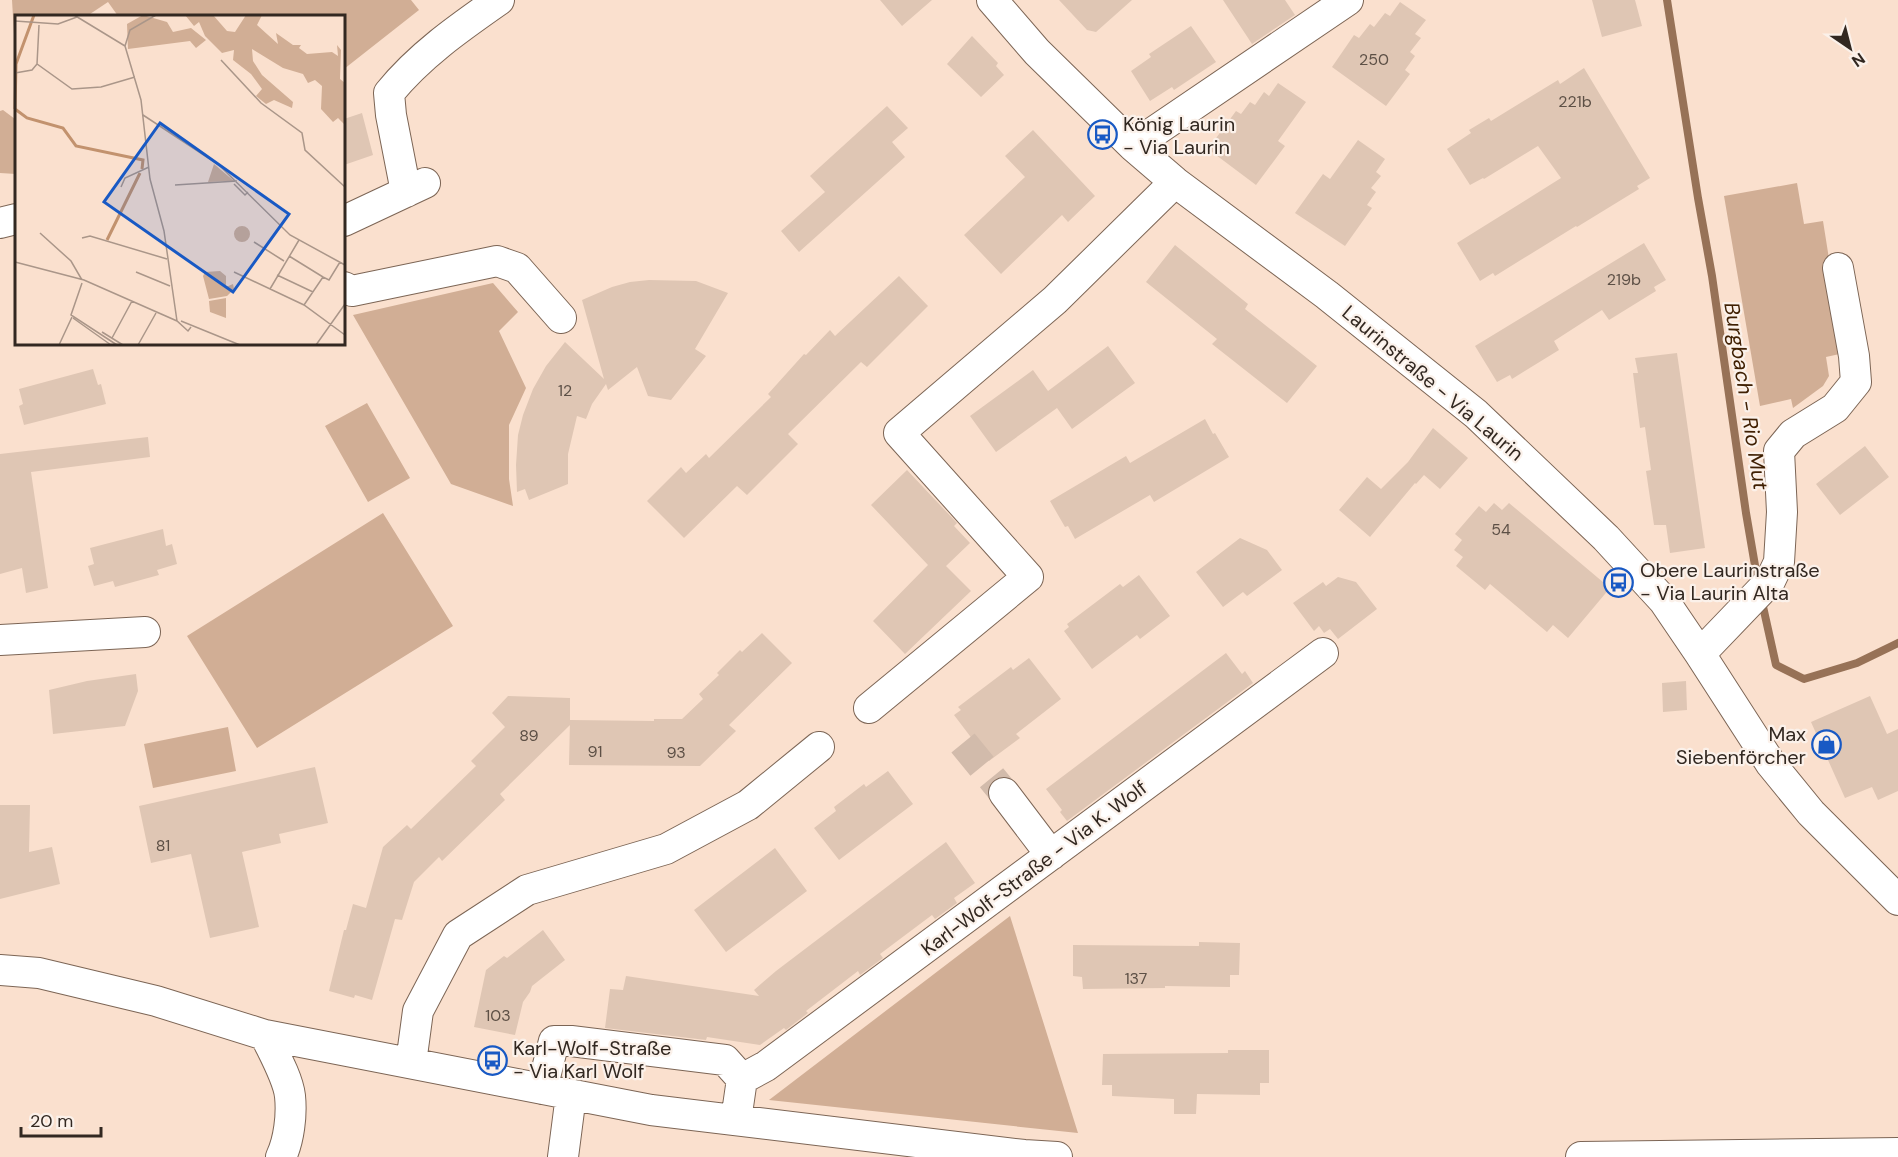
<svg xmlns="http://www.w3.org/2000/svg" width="1898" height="1157" viewBox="0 0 1898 1157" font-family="'DM Sans',sans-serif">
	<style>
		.green { fill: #d1ae95 }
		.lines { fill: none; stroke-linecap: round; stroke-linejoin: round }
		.stream { stroke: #977257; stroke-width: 8 }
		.building { fill: #dfc6b4 }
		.minor-tunnel { stroke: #d2bbab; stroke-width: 30; stroke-dasharray: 30 15; stroke-linecap: butt }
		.minor-casing { stroke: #7c6555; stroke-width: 32 }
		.minor { stroke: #fff; stroke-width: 30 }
		.labels { text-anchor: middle; stroke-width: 4.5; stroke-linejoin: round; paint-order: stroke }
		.number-label { font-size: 16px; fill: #5d5046 }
		.poi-label { font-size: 20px; fill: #322821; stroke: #fbf1ea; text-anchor: start }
		.street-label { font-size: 20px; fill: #322821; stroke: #fbf1ea }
		.water-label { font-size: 21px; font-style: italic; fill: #402003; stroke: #fbf1ea }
		.inset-river { fill: none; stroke: #c2926e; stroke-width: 3 }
		.inset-road { fill: none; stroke: #aa9689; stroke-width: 1.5 }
		.view { fill: #1859c4; fill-opacity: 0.15; stroke: #1859c4; stroke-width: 3 }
		.inset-edge { fill: none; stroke: #322821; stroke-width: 3 }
	</style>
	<rect width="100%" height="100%" fill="#fae0ce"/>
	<!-- green -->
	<path class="green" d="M12 0H411L419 10 344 69V16H118L108 2 87 16H16V38L14 34Z
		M3 110 15 119 16 174 0 173V111Z
		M1797 183 1804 224 1823 221 1844 353 1826 357 1829 376 1823 386 1793 408 1791 399 1760 406 1724 196Z
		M493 283 518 312 499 331 526 388 509 425V479L513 506 451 484 353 315Z
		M367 403 410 478 368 502 325 426Z
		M383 513 453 626 257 748 187 636Z
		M228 727 236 771 153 788 144 744Z
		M1010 916 1078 1133 769 1100Z"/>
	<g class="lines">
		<!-- stream -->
		<path class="stream" d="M1667 0 1698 198 1712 276 1746 513 1758 583
			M1762 602 1776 665 1804 679 1857 663 1898 643"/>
	</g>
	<!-- building -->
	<path class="building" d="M880 0H932L902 26Z
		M1059 0H1132L1096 32 1087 30Z
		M1223 0H1285L1295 15 1252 44Z
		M1592 0H1635L1642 26 1602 37Z
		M1400 2 1426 20 1415 34 1421 38 1410 52 1415 56 1405 70 1410 74 1386 106 1332 67 1354 35 1359 38 1370 24 1374 27 1385 13 1390 16Z
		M1191 26 1216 62 1174 90 1172 87 1150 101 1131 71 1151 57 1149 54Z
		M972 36 998 63 996 66 1004 75 981 97 947 64Z
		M1584 68 1650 178 1637 186 1639 189 1577 227 1576 226 1495 276 1493 273 1480 281 1457 243 1561 178 1538 146 1484 179 1483 178 1470 185 1447 149 1471 133 1469 130 1489 118 1491 121 1558 80 1560 84Z
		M1278 83 1306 102 1278 141 1285 146 1256 185 1208 149 1236 111 1241 114 1250 102 1255 105 1264 92 1269 96Z
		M887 106 908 128 892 142 905 157 799 252 781 231 825 192 810 176Z
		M362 113 373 155 344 165V119Z
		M1033 130 1095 196 1068 222 1062 215 1001 274 964 235 1025 177 1005 156Z
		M1358 140 1385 159 1376 172 1381 176 1371 188 1376 192 1367 205 1372 208 1345 246 1295 213 1323 174 1330 179Z
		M1644 243 1666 280 1654 287 1656 291 1609 320 1602 310 1554 341 1559 350 1512 379 1510 375 1497 382 1475 346Z
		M1175 245 1248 304 1245 309 1317 366 1287 403 1212 344 1217 339 1146 282Z
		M899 276 928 306 867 367 861 362 788 434 798 444 747 495 737 486 684 538 647 501 681 467 686 473 706 454 709 458 771 397 768 394 804 354 806 355 830 330 835 336Z
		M649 280 696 281 728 293 695 349 706 356 671 400 648 396 637 367 608 390 606 384 592 404 586 419 577 416 568 454V484L529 500 525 489 517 492 516 465 518 435 523 415 533 389 546 366 565 342 604 379 582 300 612 287 630 282Z
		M1108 346 1135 383 1072 429 1057 408 996 452 970 416 1033 370 1048 391Z
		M1677 353 1705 548 1670 553 1666 525H1654L1646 471 1651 470 1645 427 1640 428 1633 373H1638L1635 358Z
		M93 369 98 385 101 384 106 404 24 425 19 406 23 404 19 389Z
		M1205 419 1213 434 1215 433 1229 457 1154 502 1150 495 1075 539 1068 526 1065 527 1050 501 1126 456 1130 463Z
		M1433 428 1468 458 1440 489 1424 475 1416 484 1415 483 1370 537 1339 510 1367 477 1381 489 1408 462Z
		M148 437 150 457 31 472 48 588 26 593 22 568 0 574V454Z
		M1865 446 1889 477 1840 515 1816 484Z
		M907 470 957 523 954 526 970 543 946 566 971 591 905 654 873 621 928 565 871 505Z
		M1494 503 1502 510 1509 503 1610 588 1568 638 1553 625 1547 632 1490 584 1485 590 1456 566 1463 557 1454 550 1462 540 1455 534 1479 506 1486 512Z
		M163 529 166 546 172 544 177 564 157 570 159 575 115 587 113 581 94 586 88 566 94 564 90 548Z
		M1240 538 1267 550 1282 570 1247 596 1243 592 1223 607 1196 572Z
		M1139 575 1170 616 1140 639 1137 635 1092 669 1064 631 1069 627 1067 624 1120 584 1123 587Z
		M1338 577 1356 582 1377 609 1338 639 1330 629 1324 633 1319 626 1314 631 1293 603 1323 582 1326 586Z
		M762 633 792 663 729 725 736 731 700 766 569 765 570 720V725L500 794 505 800 442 861 439 857 414 882 402 920 395 919 372 1000 355 995 354 998 329 991 344 930H346L353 904 366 908 383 847 407 825 411 829 476 766 471 761 505 727 492 713 508 696 570 698V720L654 721V719H682L703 699 699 694 719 675 717 673 740 650 742 652Z
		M1226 653 1242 674 1245 671 1253 683 1067 821 1060 812 1062 810 1046 789Z
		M1029 658 1061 699 1016 734 1020 738 989 761 954 715 961 710 958 707 1011 667 1013 670Z
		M136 674 138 691 125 726 53 734 49 690 87 681Z
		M1686 681 1687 710 1663 712 1662 683Z
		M1870 696 1887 734 1898 729V791L1878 800 1872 787 1845 798 1811 722Z
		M315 767 328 823 279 834 281 843 242 852 259 927 210 938 191 854 151 863 139 806Z
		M888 771 913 804 839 860 814 828 836 811 834 807 864 784 866 787Z
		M0 805H30L29 852 52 847 60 884 0 899Z
		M946 842 975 883 954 898 957 903 935 919 932 915 880 954 883 958 860 975 858 971 806 1011 808 1013 786 1030 784 1028 760 1045 707 1037 706 1040 605 1028 610 989 623 990 626 976 759 996 754 990 776 971Z
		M775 848 807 891 726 952 694 910Z
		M543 930 565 960 532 986 530 992 523 1002 515 1035 474 1027 486 970 504 956 507 958Z
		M1199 942 1240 943 1239 975H1230V987L1165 986V988L1083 989 1082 977 1073 976V945L1199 946Z
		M1228 1050H1269V1083H1260V1095L1197 1094 1196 1114H1174V1099L1112 1096V1085H1102L1103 1054 1228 1053Z"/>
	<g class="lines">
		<!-- minor-tunnel -->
		<path class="minor-tunnel" d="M963 743 1004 793"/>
		<defs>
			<path id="minor" d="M992 0 1037 52 1133 146 1175 182 1327 295 1476 414 1606 538 1664 601 1700 654 1771 764 1811 813 1898 900
				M1133 146 1348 0
				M406 192 391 115 389 93C420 55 459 28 499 0
				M344 221 425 183
				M0 223 16 219
				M344 287 352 291 497 261 517 268 561 318
				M0 640 145 632
				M1700 654 1770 581 1779 562 1782 512 1779 451 1793 434 1835 408 1856 382 1854 356 1838 268
				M869 708 1028 577 899 433 1055 300 1175 182
				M1004 793 1051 855
				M0 970 39 973 156 1001 265 1035 651 1110 1024 1155 1057 1157
				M265 1035C273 1052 288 1078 290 1096 292 1115 289 1140 281 1157
				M411 1063 418 1011 458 935 527 890 666 849 748 805 819 747
				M542 1089 554 1041H571L725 1060 742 1079
				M736 1120 742 1079 766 1066 1323 653
				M563 1157 571 1095
				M1581 1157 1898 1153"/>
		</defs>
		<!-- minor casing -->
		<use href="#minor" class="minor-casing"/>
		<!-- minor -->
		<use href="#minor" class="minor"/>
	</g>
	<!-- icons -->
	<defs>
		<symbol id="bus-ring" viewBox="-11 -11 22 22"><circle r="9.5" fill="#fbf1ea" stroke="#1859c4" stroke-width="1.5"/><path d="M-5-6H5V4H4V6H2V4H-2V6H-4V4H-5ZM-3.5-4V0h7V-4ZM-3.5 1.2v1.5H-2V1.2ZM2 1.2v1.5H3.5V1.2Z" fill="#1859c4"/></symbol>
		<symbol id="shop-ring" viewBox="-11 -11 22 22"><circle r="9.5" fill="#fbf1ea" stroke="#1859c4" stroke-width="1.5"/><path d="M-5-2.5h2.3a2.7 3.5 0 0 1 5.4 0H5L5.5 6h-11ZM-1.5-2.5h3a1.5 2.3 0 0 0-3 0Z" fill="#1859c4"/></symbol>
	</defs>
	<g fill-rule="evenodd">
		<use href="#bus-ring" x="1086" y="118" width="33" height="33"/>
		<use href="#bus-ring" x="1602" y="566" width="33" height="33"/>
		<use href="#shop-ring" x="1810" y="728" width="33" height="33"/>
		<use href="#bus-ring" x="476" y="1044" width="33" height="33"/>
	</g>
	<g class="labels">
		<!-- number labels -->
		<g class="number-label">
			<text x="1374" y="65">250</text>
			<text x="1575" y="107">221b</text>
			<text x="1624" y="285">219b</text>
			<text x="565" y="396">12</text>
			<text x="1501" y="535">54</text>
			<text x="529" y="741">89</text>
			<text x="595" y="757">91</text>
			<text x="676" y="758">93</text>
			<text x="163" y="851">81</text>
			<text x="1136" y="984">137</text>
			<text x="498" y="1021">103</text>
		</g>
		<!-- poi labels -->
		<g class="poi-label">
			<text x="1123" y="131">König Laurin<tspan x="1123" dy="23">- Via Laurin</tspan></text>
			<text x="1640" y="577">Obere Laurinstraße<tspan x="1640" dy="23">- Via Laurin Alta</tspan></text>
			<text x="1806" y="741" text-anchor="end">Max<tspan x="1806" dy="23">Siebenförcher</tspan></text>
			<text x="513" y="1055">Karl-Wolf-Straße<tspan x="513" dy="23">- Via Karl Wolf</tspan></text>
		</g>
		<!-- street labels -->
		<g class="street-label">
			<text transform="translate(1433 383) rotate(40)" y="7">Laurinstraße - Via Laurin</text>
			<text transform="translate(1034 868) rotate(-37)" y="7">Karl-Wolf-Straße - Via K. Wolf</text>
		</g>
		<!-- water labels -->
		<g class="water-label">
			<text transform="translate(1746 396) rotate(81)" y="7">Burgbach - Rio Mut</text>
		</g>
	</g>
	<!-- overview -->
	<g transform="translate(15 15)">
		<rect width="330" height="330" fill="#fae0ce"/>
		<path d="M128 0 152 7 158 17 176 13 191 25 181 33 175 26 113 34 112 9ZM199 149 219 166 193 167ZM219 219a8 8 0 1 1 16 0a8 8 0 1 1-16 0ZM205 256 211 261V272L218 269 219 274 212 281 194 284 188 261 190 257ZM211 283V303L195 297 194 286Z" fill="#d1ae95"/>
		<path d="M170 0H198L212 16 220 17 231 0H247L242 10 263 29 261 18 278 30H286L284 33 292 39 317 37 323 41 322 30 326 35 325 64 330 68V110L323 103 318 107 306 94 307 71 300 65 293 68 288 59 268 53 237 34 238 46 247 60 278 87 277 93 259 85 251 89 241 81 247 74 236 59 218 45 219 35 207 38 190 21 184 7 179 11Z" fill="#d1ae95"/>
		<path class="inset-river" d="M0 94 12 103 48 113 61 131 128 145 127 154M0 94 1 49 19 0M92 225 125 158"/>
		<path class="inset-road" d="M59 0 110 31M0 6 43 9 62 2M110 31 126 85 135 164 149 216 162 306M110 31 115 15 141 0M206 45 246 88 287 118 290 135 330 172M22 49 24 10M0 58 17 55 22 49 57 74 86 72 120 62M128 100 204 150 275 220 330 250M219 169 230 180 233 177M160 170 222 166M106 172 110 163 134 152M25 218 56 246 67 265M67 223 75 221 152 244M239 227 269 246M274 241 308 262M0 247 69 265 162 306 173 316 176 312M121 257 155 271M219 257 289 290 330 320M262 260 298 277M67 268 56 300 102 330M255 274 284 225M289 290 308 262 314 265 325 247M58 303 96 330M166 306 225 330M87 317 108 330M97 323 117 286M44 330 57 302M123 330 141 298M301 330 330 289"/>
		<path class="view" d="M145 108 274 199 218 277 89 187Z"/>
		<rect width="330" height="330" class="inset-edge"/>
	</g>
	<!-- north arrow -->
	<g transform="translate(1850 48) rotate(145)" stroke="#fbf1ea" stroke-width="4.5" paint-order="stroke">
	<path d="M0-4.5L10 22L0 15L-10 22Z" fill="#322821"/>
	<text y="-9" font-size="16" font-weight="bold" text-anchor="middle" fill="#322821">N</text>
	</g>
	<!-- scale -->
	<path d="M21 1127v9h80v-9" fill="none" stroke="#322821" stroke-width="3"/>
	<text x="30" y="1127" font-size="18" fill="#322821" stroke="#fbf1ea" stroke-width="4.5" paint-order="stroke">20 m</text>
</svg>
